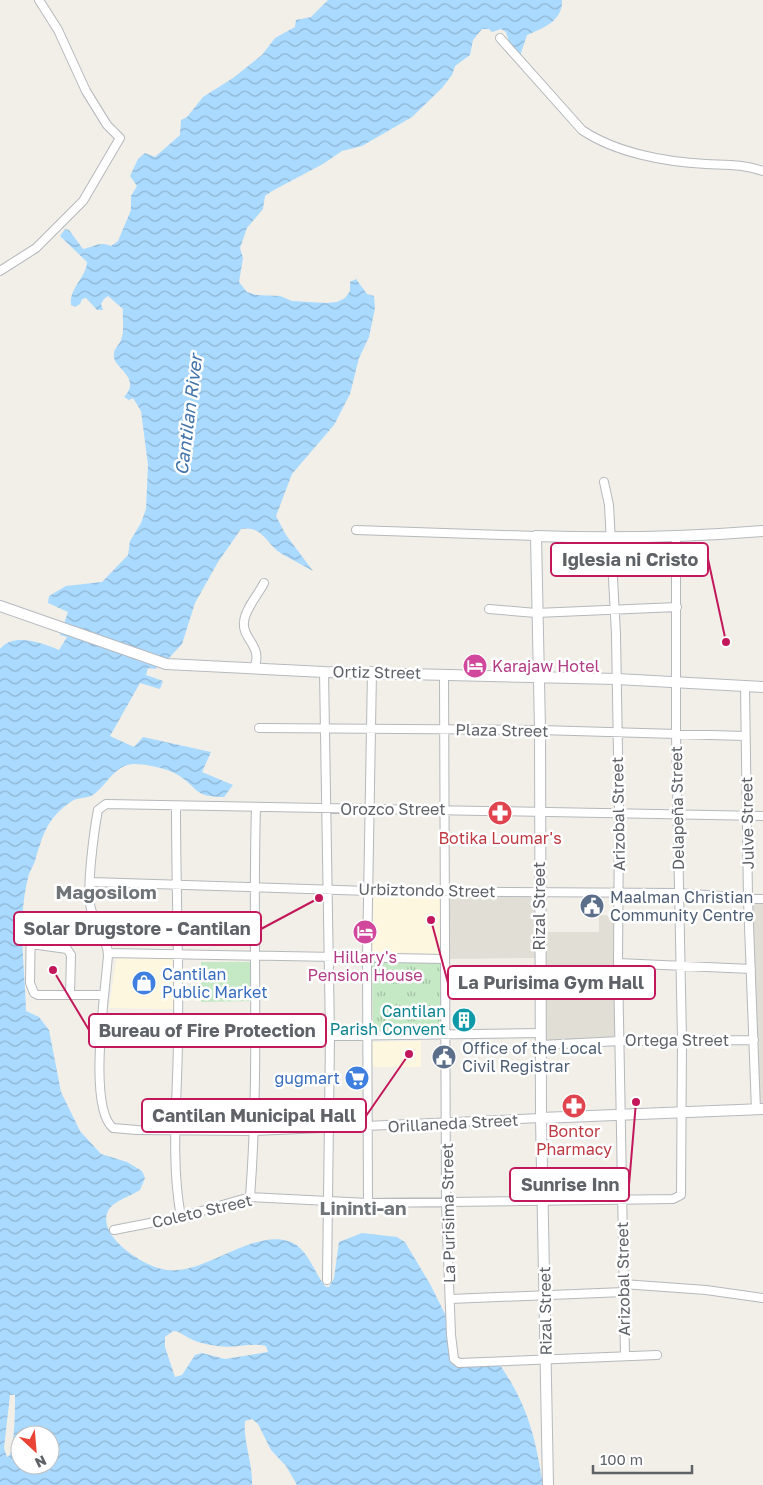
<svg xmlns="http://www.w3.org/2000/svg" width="763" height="1485" viewBox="0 0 763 1485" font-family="'Golos Text',sans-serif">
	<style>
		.commercial { fill: #fef7e0 }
		.education { fill: #e1ded6 }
		.green { fill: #c5e8c5 }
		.park { fill: url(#park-tufts) }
		.water { fill: url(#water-waves); fill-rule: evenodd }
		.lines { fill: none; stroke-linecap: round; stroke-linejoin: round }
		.street-casing { stroke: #b5b8bc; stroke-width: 10 }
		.secondary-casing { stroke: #b6babf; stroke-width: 12 }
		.street { stroke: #fff; stroke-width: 8 }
		.secondary { stroke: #fff; stroke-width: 10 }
		.labels { text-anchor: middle; stroke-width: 5; stroke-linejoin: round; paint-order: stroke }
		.hotel-label { font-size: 16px; fill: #b23c85; stroke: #fff; text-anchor: start }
		.street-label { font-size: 16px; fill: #5f6368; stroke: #fff }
		.health-label { font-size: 16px; fill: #be3a42; stroke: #fff }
		.service-label { font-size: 16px; fill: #4e5e75; stroke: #fff; text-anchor: start }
		.shop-label { font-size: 16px; fill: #366cbe; stroke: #fff; text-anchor: start }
		.culture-label { font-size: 16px; fill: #0d838f; stroke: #fff; text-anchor: end }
		.water-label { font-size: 18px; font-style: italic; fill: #4174aa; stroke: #fff }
		.quarter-label { font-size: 19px; font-weight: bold; fill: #70757a; stroke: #fff }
		.leader { fill: none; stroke: #c2185b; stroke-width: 2 }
		.callout-dot { fill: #c2185b; stroke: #fff; stroke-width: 2 }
		.callout { fill: #fff; stroke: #c2185b; stroke-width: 2 }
		.callout-label { font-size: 18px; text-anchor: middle; font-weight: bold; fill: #5f6368 }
	</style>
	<defs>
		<pattern id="park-tufts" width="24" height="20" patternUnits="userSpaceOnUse" patternTransform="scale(1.25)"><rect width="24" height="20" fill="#c5e8c5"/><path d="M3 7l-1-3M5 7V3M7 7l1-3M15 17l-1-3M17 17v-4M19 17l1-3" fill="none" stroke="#a3c0a4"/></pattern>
		<pattern id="water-waves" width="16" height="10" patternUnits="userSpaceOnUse" patternTransform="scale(1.25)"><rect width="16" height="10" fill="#aadaff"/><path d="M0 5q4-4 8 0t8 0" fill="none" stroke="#8eb4d2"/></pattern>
	</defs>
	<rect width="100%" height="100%" fill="#f1efe8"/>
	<!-- commercial -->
	<path class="commercial" d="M373 895 441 896 442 954 372 953Z
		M117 956 174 957 175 1009 109 1008Z
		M421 1041V1067H373L372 1042Z"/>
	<!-- education -->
	<path class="education" d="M535 895V958L450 959V896Z
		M751 901 763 902V1103H758Z
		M599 915 615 916 617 1038 547 1042 543 1034 544 932H599Z"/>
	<!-- green -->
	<path class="green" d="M201 962H252V1001L201 1002Z"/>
	<!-- park -->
	<path class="park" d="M372 962 441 963V1031H373Z"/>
	<!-- water -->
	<path class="water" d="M328 0H562C563 21 543 28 527 35L519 59 511 48 506 32 501 29 492 32 489 29H482L473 40 470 55 455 66 452 75 442 88 412 117 362 146 342 151 323 164 272 191 265 196 263 209 247 228 240 248 243 258 239 282 247 292 256 295 280 296 292 301 327 303 337 302 345 298 350 291V282L356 279 367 294 374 296 375 308 369 337 359 358 350 394 334 425 292 474 276 516 286 535 313 571C303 565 292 560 282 554 266 544 263 525 241 529L218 562 195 603 182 644 169 658 160 659 156 669 148 668 146 675 163 681 160 689 140 683 110 736 134 747 143 737 211 752 202 772 233 785 224 797C193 797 199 788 178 775 166 768 147 764 134 764 115 764 107 785 93 795 86 799 78 797 72 801 47 818 43 834 35 861 33 867 29 872 28 878 17 921 25 968 26 1011L39 1017 49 1030 61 1092 80 1131 101 1154 127 1162 142 1171 145 1178 140 1190C131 1196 113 1201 108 1211 96 1237 146 1268 167 1270 204 1275 251 1230 288 1241 308 1247 313 1272 326 1287H329L334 1278 339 1242 362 1233 397 1237 405 1242 430 1284 447 1318 451 1363 455 1366 490 1363 500 1365C528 1406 535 1436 543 1485H297L286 1466 271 1450 258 1424 252 1419 245 1421C243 1442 253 1464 252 1485H0V649C13 632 43 643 59 650L67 637 60 635 68 612 48 603 49 596 66 586 102 582 128 555 130 541 141 523 146 509 148 465 141 411 133 398 129 400 124 397C142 378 115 369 114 357 113 349 118 347 121 340 125 330 122 319 123 309L108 296 104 299 101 304 103 310H97L86 298 82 299 80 304 75 307 71 305C69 288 86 278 87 262L60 236 65 229 69 230 83 249C95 247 98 241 111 246L118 241 131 210V196L137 186 130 176 138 159 145 153 155 157 180 135 181 120 187 117 203 97 233 78 262 55 275 38 295 27 296 20 311 17ZM173 1331C180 1331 184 1336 191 1339 199 1343 210 1345 218 1346 234 1349 251 1342 266 1346L268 1352 225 1359 202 1353 195 1355 182 1375 175 1377 165 1347V1337ZM10 1395H15C15 1415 15 1436 10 1455L7 1457 4 1448ZM20 1435H50V1465H20Z"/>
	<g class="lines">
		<defs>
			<path id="street" d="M500 38 582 130C616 153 666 162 706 164 727 165 743 164 763 171
				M0 271 36 248 83 201 120 138 107 125 86 91 58 30 39 0
				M604 482 609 505 616 634 619 813 618 963 625 1356
				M356 530 536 536
				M489 609 536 613 677 607
				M255 666C262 645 242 639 244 622 245 609 258 595 264 583
				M324 672 330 1036 327 1280
				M444 674 446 1203 451 1335 454 1359 459 1363 657 1355
				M745 686 748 899 756 1110
				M259 728 540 730 745 736
				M176 807C176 883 179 959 178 1035 178 1095 170 1159 181 1217
				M91 882 369 891 678 893 763 899
				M31 916 30 983 34 993 38 995H103
				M31 944 67 949 71 955 70 995
				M108 953 445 959
				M618 963 751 969
				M100 1033 330 1036 540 1033
				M541 1045 620 1041 754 1040
				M541 1118 255 1131 137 1130 113 1128C87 1107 106 988 108 955 108 940 95 923 91 909 86 890 94 831 98 810L106 804 763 816
				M250 1197C260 1068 252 938 256 808
				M368 1203 367 958 372 671
				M114 1230 181 1217 250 1197 368 1203 673 1199 681 1195 682 1040 676 735V538
				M623 1284 706 1290 763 1298
				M450 1299 624 1292"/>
			<path id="secondary" d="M0 606 166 664 324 672 617 679 763 687
				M541 1118 763 1109
				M548 1485 541 1118 540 730 536 536C612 539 687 537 763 531"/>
		</defs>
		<!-- street casing -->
		<use href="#street" class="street-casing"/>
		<!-- secondary casing -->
		<use href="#secondary" class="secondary-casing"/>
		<!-- street -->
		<use href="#street" class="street"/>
		<!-- secondary -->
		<use href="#secondary" class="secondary"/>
	</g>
	<!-- icons -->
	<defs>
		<symbol id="hotel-disc" viewBox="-11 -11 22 22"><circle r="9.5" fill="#d1479c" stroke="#fff"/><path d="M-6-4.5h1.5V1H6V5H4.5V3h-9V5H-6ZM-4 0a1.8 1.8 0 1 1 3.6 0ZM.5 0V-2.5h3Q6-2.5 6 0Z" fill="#fff"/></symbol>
		<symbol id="pharmacy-disc" viewBox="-11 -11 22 22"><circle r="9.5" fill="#e0444e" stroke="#fff"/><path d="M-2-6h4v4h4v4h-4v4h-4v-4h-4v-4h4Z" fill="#fff"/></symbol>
		<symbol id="civic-disc" viewBox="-11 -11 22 22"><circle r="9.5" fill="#5c6f8a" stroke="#fff"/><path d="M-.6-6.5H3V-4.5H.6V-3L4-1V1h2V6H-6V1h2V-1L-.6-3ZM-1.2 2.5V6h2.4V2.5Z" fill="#fff"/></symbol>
		<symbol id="shop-disc" viewBox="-11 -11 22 22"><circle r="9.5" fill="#3f7fe0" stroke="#fff"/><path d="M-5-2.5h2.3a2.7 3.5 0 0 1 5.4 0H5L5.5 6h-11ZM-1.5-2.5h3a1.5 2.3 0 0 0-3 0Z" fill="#fff"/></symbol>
		<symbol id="building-disc" viewBox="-11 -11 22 22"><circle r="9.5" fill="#0f9aa8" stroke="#fff"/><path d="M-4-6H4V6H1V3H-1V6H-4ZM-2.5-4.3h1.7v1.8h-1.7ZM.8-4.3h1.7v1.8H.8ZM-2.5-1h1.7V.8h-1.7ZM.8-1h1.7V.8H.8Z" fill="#fff"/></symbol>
		<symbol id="supermarket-disc" viewBox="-11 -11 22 22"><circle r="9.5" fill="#3f7fe0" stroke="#fff"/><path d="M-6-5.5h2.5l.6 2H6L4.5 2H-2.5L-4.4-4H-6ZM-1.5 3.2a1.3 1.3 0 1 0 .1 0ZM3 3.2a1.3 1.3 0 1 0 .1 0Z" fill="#fff"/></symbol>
	</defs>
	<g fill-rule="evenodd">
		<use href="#hotel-disc" x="461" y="652" width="28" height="28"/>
		<use href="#pharmacy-disc" x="486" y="799" width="28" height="28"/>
		<use href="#civic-disc" x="578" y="892" width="28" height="28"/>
		<use href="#hotel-disc" x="351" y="918" width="28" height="28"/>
		<use href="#shop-disc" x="130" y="969" width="28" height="28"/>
		<use href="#building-disc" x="450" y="1006" width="28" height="28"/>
		<use href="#civic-disc" x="430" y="1043" width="28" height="28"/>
		<use href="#supermarket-disc" x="343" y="1064" width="28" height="28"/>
		<use href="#pharmacy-disc" x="560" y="1092" width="28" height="28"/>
	</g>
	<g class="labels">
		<!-- hotel labels -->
		<g class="hotel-label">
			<text x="492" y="672">Karajaw Hotel</text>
			<text x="365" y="963" text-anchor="middle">Hillary's<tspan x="365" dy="18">Pension House</tspan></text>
		</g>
		<!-- street labels -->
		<g class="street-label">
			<text transform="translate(377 672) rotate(1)" y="6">Ortiz Street</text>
			<text transform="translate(502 730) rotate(1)" y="6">Plaza Street</text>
			<text transform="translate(677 808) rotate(-91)" y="6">Delapeña Street</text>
			<text x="393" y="815">Orozco Street</text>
			<text transform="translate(618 814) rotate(-91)" y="6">Arizobal Street</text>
			<text transform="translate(747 823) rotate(-91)" y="6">Julve Street</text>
			<text transform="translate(427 890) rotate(1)" y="6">Urbiztondo Street</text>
			<text transform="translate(539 906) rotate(-90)" y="6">Rizal Street</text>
			<text x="677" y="1046">Ortega Street</text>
			<text transform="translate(453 1123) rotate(-3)" y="6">Orillaneda Street</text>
			<text transform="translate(202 1211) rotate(-13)" y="6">Coleto Street</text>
			<text transform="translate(448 1213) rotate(-91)" y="6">La Purisima Street</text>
			<text transform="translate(623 1279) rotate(-91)" y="6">Arizobal Street</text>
			<text transform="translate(545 1311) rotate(-91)" y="6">Rizal Street</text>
		</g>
		<!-- health labels -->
		<g class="health-label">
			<text x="500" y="844">Botika Loumar's</text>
			<text x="574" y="1137">Bontor<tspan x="574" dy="18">Pharmacy</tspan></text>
		</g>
		<!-- service labels -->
		<g class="service-label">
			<text x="610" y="903">Maalman Christian<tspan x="610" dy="18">Community Centre</tspan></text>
			<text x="462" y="1054">Office of the Local<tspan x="462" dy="18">Civil Registrar</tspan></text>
		</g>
		<!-- shop labels -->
		<g class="shop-label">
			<text x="162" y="980">Cantilan<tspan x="162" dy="18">Public Market</tspan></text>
			<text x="340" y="1084" text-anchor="end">gugmart</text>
		</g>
		<!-- culture labels -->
		<g class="culture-label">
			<text x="446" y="1017">Cantilan<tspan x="446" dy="18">Parish Convent</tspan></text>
		</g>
		<!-- water labels -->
		<g class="water-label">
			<text transform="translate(189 415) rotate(-83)" y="6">Cantilan River</text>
		</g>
		<!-- quarter labels -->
		<g class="quarter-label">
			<text x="106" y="899">Magosilom</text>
			<text x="363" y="1215">Lininti-an</text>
		</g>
	</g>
	<!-- callouts -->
	<path class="leader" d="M726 642L708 559M319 898L261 929M431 920L448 983M53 970L89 1030M409 1054L366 1116M636 1102L629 1185"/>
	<g class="callout-dot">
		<circle cx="726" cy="642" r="5"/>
		<circle cx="319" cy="898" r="5"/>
		<circle cx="431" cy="920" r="5"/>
		<circle cx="53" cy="970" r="5"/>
		<circle cx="409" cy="1054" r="5"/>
		<circle cx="636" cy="1102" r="5"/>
	</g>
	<g class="callout">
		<rect x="551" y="543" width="157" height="33" rx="5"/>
		<rect x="14" y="912" width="247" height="33" rx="5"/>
		<rect x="448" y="966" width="207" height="33" rx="5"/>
		<rect x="89" y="1014" width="237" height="33" rx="5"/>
		<rect x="142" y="1099" width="224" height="33" rx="5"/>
		<rect x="510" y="1168" width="119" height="33" rx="5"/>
	</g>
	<g class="callout-label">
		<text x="630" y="566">Iglesia ni Cristo</text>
		<text x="137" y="935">Solar Drugstore - Cantilan</text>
		<text x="551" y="989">La Purisima Gym Hall</text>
		<text x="207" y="1037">Bureau of Fire Protection</text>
		<text x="254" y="1122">Cantilan Municipal Hall</text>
		<text x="570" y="1191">Sunrise Inn</text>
	</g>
	<!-- north arrow -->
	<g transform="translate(35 1450) rotate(154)"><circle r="24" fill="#ffffff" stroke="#bfc1c3"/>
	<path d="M0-4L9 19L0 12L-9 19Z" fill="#ea4335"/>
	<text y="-8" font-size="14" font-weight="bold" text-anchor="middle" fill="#5f6368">N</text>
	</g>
	<!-- scale -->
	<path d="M593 1465v8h99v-8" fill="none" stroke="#5f6368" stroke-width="2.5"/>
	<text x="600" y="1465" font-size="15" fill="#5f6368" stroke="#ffffff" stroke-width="4" paint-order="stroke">100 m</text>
</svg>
